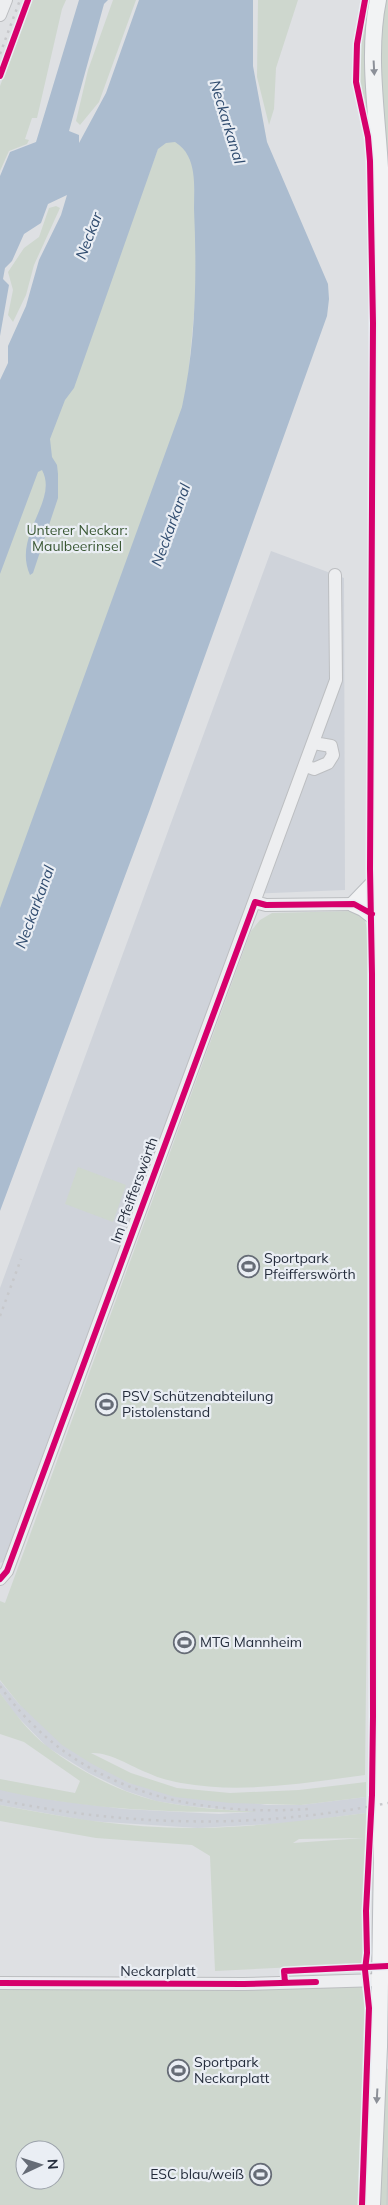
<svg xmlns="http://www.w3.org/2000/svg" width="388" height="2205" viewBox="0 0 388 2205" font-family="Mulish,sans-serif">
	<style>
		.built { fill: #cfd3da }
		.green { fill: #ced7ce; fill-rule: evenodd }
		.water { fill: #abbccf }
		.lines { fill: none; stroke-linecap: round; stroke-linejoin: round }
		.minor-casing { stroke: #bcbec1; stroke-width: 14 }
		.major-casing { stroke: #babdc1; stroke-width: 18 }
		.minor { stroke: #edeef0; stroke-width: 12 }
		.major { stroke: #f2f3f4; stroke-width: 16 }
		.tram { stroke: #c7c8cb; stroke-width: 1 }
		.rail { stroke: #c7c8cb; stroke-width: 2.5; stroke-dasharray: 2.5 5; stroke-linecap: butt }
		.cycleway-casing { stroke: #eaeef4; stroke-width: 9 }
		.cycleway { stroke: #d6006c; stroke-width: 6 }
		.oneway { fill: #8c9098 }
		.labels { text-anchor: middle; stroke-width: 4.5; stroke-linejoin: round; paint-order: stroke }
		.park-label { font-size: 14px; fill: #395733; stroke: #eaeef4 }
		.street-label { font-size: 14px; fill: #252d3c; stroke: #eaeef4 }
		.poi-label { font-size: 14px; fill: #252d3c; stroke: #eaeef4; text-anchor: start }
		.water-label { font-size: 15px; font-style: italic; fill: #304c6f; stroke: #eaeef4 }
	</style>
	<rect width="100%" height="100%" fill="#dee0e3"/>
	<!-- built -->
	<path class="built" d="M271 551 344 578 345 890 251 894 3 1562 0 1563V1288Z
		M0 1681 19 1704 129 1783 267 1805H301L366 1797V1813L289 1823 198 1828 89 1821 0 1805V1789L53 1800 124 1809 219 1814 251 1812 187 1806 156 1801 126 1791 89 1773 47 1747 14 1713 0 1693Z"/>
	<!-- green -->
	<path class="green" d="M32 0H66L62 9 37 118H32L25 139 29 140 27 144 9 151 0 171V86Z
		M113 0H136L99 102 80 125 76 121 88 70Z
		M258 0H298L276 68 274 109 269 125 257 77Z
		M367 0H372L373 218 371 142 357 81 358 45Z
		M383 0H388V767L378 44Z
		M164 141H183L194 161 197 282 186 400 0 911V570L159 146Z
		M56 206 60 208 34 265 26 295 13 322 8 315 13 290 8 272 24 248 39 237 49 208Z
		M352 911C361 914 365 918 367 928V1594L365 1775C304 1783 242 1794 181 1783 170 1781 158 1778 148 1773 130 1766 110 1752 91 1753L131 1773 177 1788 230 1793 299 1790 366 1782V1797L301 1805 230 1803 175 1797 129 1783 92 1764 62 1745 19 1704 0 1680V1601L5 1603 251 931 260 920 272 913Z
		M78 1167 126 1185 113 1222 65 1204Z
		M0 1693C14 1712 29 1733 48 1747 79 1771 119 1792 157 1801 191 1808 226 1810 260 1812 172 1813 86 1810 0 1790V1779L75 1793 80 1781 24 1742 0 1734Z
		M0 1805C66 1818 133 1829 200 1828 255 1827 311 1820 366 1813L363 1963 296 1969 295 1967 215 1971 210 1856 192 1845 96 1838 0 1821ZM364 1838 293 1843 299 1839Z
		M362 1986V1990L366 1992 362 2159 358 2205H0V1989L214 1990ZM25 2150H55V2180H25Z
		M384 2067 388 2069V2205H379Z"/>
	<!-- water -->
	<path class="water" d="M79 0H108L104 4 69 131 79 135V143L106 93 139 0H253V66L267 142 328 284 329 299 327 316 150 809 0 1211V908L182 407C196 342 197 274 194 209 194 192 196 171 188 156 185 150 181 146 175 142L166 143 158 149 74 388 65 400 50 439 52 457 57 465 58 474V498L33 573 30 575C12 535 59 501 42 470L38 472 0 574V380L8 363V346L26 306 39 260 61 215 67 195 48 204 41 223 24 234 12 261 5 268 3 279 9 285 0 336V176L10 152 36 142Z"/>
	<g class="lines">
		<defs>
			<path id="minor" d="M0 15 6 0
				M306 766 314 769 328 763 333 755 331 746 314 743
				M255 902 266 905 354 904
				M0 1579 7 1571 336 680 335 575
				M0 1983 244 1984 380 1980"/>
			<path id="major" d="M381 876 354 904 363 908 381 922
				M372 2205 379 2047 382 1853 380 168C377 113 367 54 378 0"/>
		</defs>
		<!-- minor casing -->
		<use href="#minor" class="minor-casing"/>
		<!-- major casing -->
		<use href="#major" class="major-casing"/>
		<!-- minor -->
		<use href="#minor" class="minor"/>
		<!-- major -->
		<use href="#major" class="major"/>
		<!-- tram -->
		<path class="tram" d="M387 2205 388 2158"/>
		<!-- rail -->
		<path class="rail" d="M0 54 20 0
			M0 1316 21 1259
			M0 1686C73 1789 188 1817 308 1809
			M0 1800C128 1827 259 1829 388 1803"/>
		<defs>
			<path id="cycleway" d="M0 76 28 0
				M0 1579 7 1571 255 902 266 905 354 904 372 914
				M0 1983 244 1984 316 1982
				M285 1983 284 1971 388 1966
				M362 2205 369 2008 365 1970 367 1953 366 1911 372 1795 373 1716 372 974 370 869 373 323 370 161 368 137 356 82 357 44 365 0"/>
		</defs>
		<!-- cycleway casing -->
		<use href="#cycleway" class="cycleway-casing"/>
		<!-- cycleway -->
		<use href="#cycleway" class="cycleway"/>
	</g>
	<!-- one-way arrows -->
	<defs><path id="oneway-solid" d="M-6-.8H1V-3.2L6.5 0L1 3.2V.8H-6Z" transform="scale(1.25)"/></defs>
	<g class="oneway">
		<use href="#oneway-solid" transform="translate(374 68) rotate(87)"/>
		<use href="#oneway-solid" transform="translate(377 2096) rotate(93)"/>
	</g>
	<!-- icons -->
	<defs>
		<symbol id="stadium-ring" viewBox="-11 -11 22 22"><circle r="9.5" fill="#eaeef4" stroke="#666c76" stroke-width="1.5"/><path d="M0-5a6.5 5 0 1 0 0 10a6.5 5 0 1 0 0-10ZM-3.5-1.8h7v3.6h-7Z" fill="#666c76"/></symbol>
	</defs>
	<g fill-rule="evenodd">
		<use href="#stadium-ring" x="236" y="1254" width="25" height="25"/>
		<use href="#stadium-ring" x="94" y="1392" width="25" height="25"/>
		<use href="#stadium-ring" x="172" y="1630" width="25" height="25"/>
		<use href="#stadium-ring" x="166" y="2058" width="25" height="25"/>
		<use href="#stadium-ring" x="248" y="2162" width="25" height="25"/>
	</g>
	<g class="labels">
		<!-- park labels -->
		<g class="park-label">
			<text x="77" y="535">Unterer Neckar:<tspan x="77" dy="16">Maulbeerinsel</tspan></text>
		</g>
		<!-- street labels -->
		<g class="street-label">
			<text transform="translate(134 1190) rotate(-70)" y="5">Im Pfeifferswörth</text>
			<text x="158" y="1976">Neckarplatt</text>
		</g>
		<!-- poi labels -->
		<g class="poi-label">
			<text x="264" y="1263">Sportpark<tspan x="264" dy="16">Pfeifferswörth</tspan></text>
			<text x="122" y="1401">PSV Schützenabteilung<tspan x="122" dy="16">Pistolenstand</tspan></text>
			<text x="200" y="1647">MTG Mannheim</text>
			<text x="194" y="2067">Sportpark<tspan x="194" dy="16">Neckarplatt</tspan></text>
			<text x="244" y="2179" text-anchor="end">ESC blau/weiß</text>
		</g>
		<!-- water labels -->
		<g class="water-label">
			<text transform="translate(227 122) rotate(73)" y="5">Neckarkanal</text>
			<text transform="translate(89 236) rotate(-69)" y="5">Neckar</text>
			<text transform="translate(171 525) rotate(-70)" y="5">Neckarkanal</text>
			<text transform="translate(35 907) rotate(-70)" y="5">Neckarkanal</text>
		</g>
	</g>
	<!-- north arrow -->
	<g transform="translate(40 2165) rotate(86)"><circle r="24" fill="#eaeef4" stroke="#9ba1aa"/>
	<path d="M0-4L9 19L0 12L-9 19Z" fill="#666c76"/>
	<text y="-8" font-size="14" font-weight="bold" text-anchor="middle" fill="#252d3c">N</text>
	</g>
</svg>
